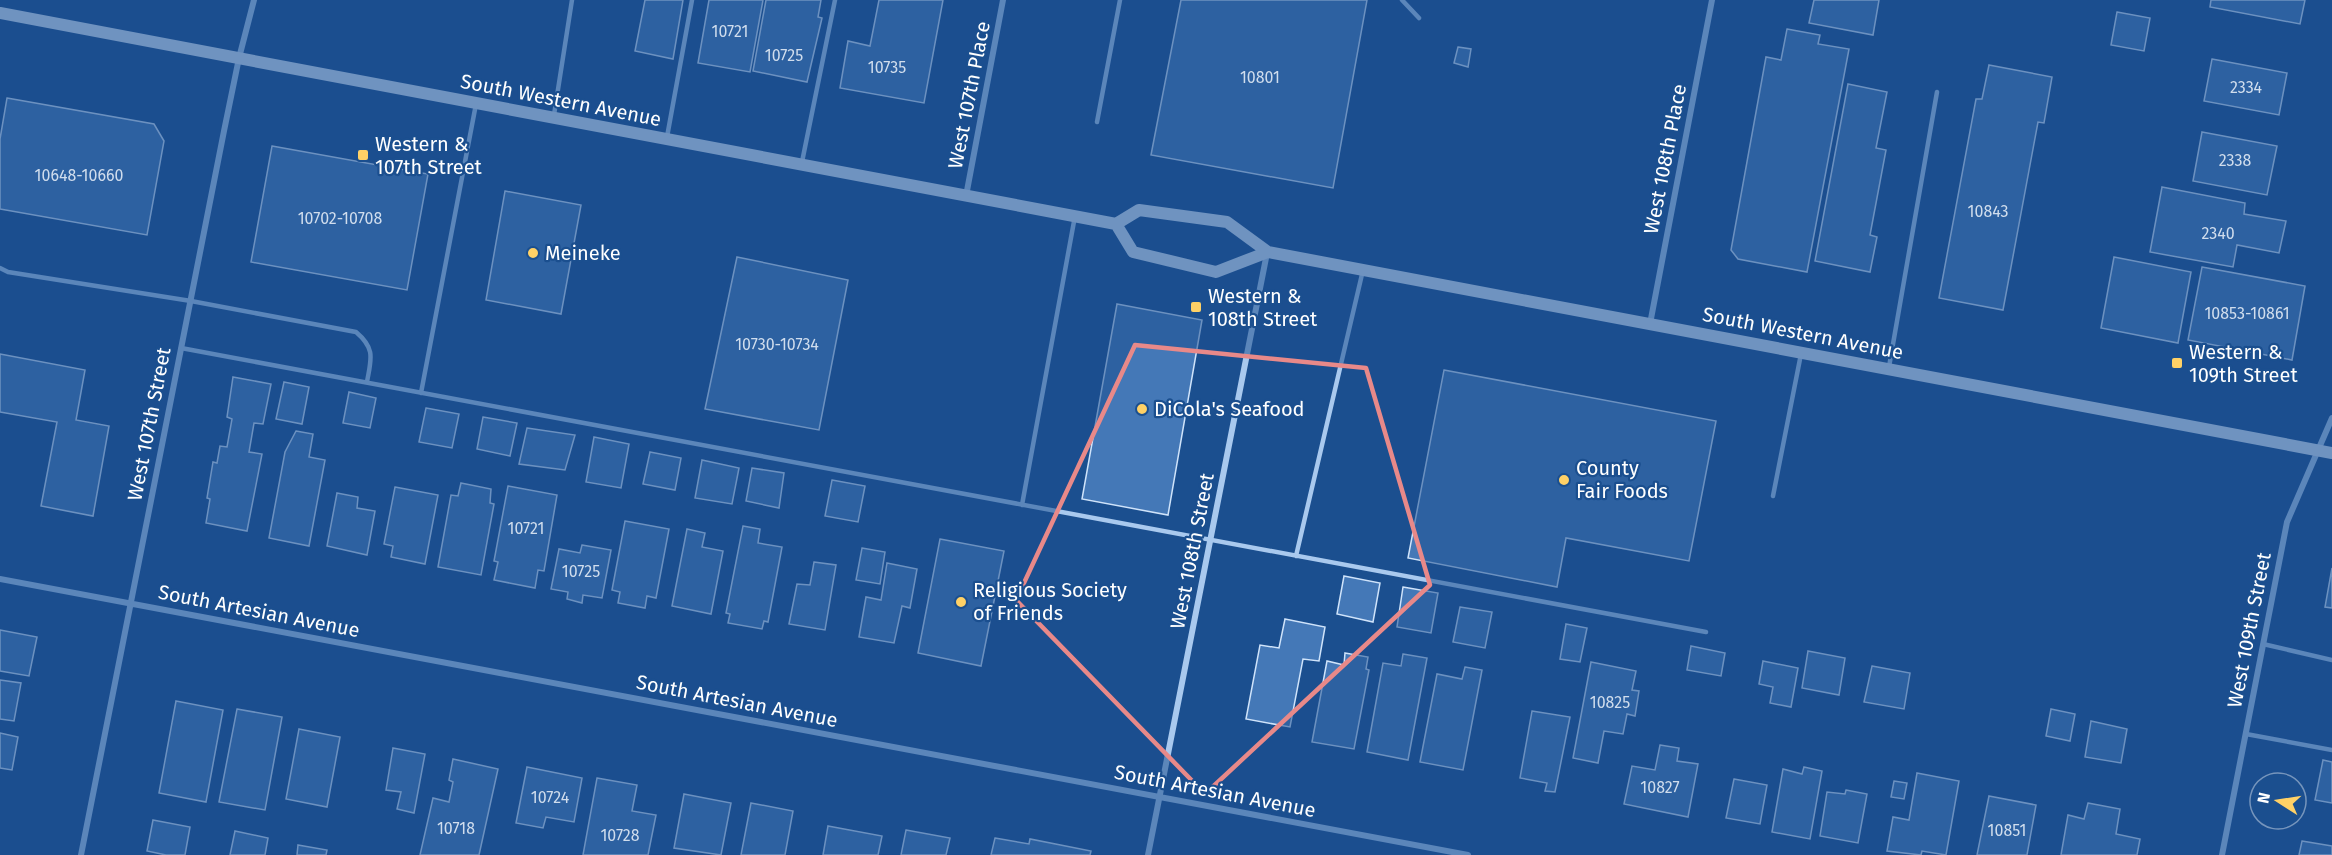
<svg xmlns="http://www.w3.org/2000/svg" width="2332" height="855" viewBox="0 0 2332 855" font-family="'Fira Sans',sans-serif">
	<style>
		.building { fill: #4478b7; stroke: #cfe3fa; stroke-width: 1.5 }
		.lines { fill: none; stroke-linecap: round; stroke-linejoin: round }
		.service { stroke: #a9c9ee; stroke-width: 4.5 }
		.minor { stroke: #a9c9ee; stroke-width: 6 }
		.secondary { stroke: #d6e6fa; stroke-width: 12 }
		.marked { fill: none; stroke: #e88989; stroke-width: 4.5; stroke-linejoin: round }
		.poi-dot { fill: #ffd166; stroke: #1b4f8f; stroke-width: 2 }
		.labels { text-anchor: middle; stroke-width: 4.5; stroke-linejoin: round; paint-order: stroke }
		.number-label { font-size: 16px; fill: #d0dded }
		.street-label { font-size: 20px; fill: #fff; stroke: #1b4f8f }
		.poi-label { font-size: 20px; fill: #fff; stroke: #1b4f8f; text-anchor: start }
	</style>
	<rect width="100%" height="100%" fill="#1b4f8f"/>
	<!-- building -->
	<path class="building" d="M645 0H683L673 59 635 51Z
		M709 0H763L750 72 698 63Z
		M766 0H821L818 17 822 18 807 82 753 71Z
		M879 0H943L924 103 840 88 848 41 870 46Z
		M1181 0H1367L1333 188 1151 155Z
		M1814 0H1879L1873 35 1809 23Z
		M2211 0H2305L2300 24 2210 7Z
		M2117 12 2150 18 2144 51 2111 45Z
		M1787 29 1820 35 1818 44 1849 49 1807 272 1738 259 1731 250 1766 57 1781 60Z
		M1458 47 1471 49 1468 67 1454 63Z
		M2212 59 2287 73 2279 115 2204 101Z
		M1989 65 2052 77 2044 123 2038 122 2003 310 1939 298 1976 99H1982Z
		M1848 84 1887 92 1876 148 1886 150 1870 235 1877 237 1870 272 1815 261Z
		M7 98 154 124 164 141 147 235 0 209V139Z
		M2202 132 2277 146 2267 195 2193 181Z
		M272 146 428 174 407 290 251 262Z
		M2162 187 2245 203 2244 214 2286 221 2279 253 2237 245 2233 267 2150 252Z
		M505 191 581 205 561 314 486 300Z
		M737 257 848 280 819 430 705 409Z
		M2114 257 2191 272 2178 343 2101 328Z
		M2202 267 2305 286 2292 360 2188 340Z
		M1117 304 1202 320 1168 515 1082 499Z
		M0 354 85 370 76 420 109 426 93 516 41 506 57 422 0 412Z
		M1444 370 1716 421 1689 561 1566 538 1557 587 1408 558Z
		M233 377 271 384 263 424 254 423 249 452 262 454 247 531 206 523 210 499 207 498 213 462 217 463 220 446 227 447 232 419 227 417Z
		M284 382 309 387 302 424 276 419Z
		M349 392 376 398 370 428 343 423Z
		M426 408 459 414 452 448 419 442Z
		M483 417 517 423 510 456 477 449Z
		M527 428 575 435 565 470 519 464Z
		M296 431 313 434 309 457 325 460 309 546 269 538 285 452Z
		M594 437 629 444 621 488 586 482Z
		M650 452 681 458 675 490 643 484Z
		M702 460 739 468 732 504 695 498Z
		M752 468 784 473 779 508 746 501Z
		M832 480 865 486 858 522 825 516Z
		M461 483 491 489 490 503 494 504 481 575 438 567 451 495 458 496Z
		M508 486 557 495 544 571 538 570 535 588 494 580 498 562 494 561Z
		M395 487 438 495 425 564 391 557 393 546 384 544Z
		M337 493 358 497 357 508 375 511 367 555 327 546Z
		M625 521 669 529 656 598 647 596 645 608 618 603 620 592 612 590Z
		M743 526 760 529 758 543 782 547 768 622 764 621 762 629 728 623 730 614 726 613Z
		M687 529 705 533 702 547 723 551 711 614 672 606Z
		M940 539 1004 551 981 666 918 653Z
		M582 545 611 550 602 598 583 595 582 603 567 599 568 592 551 589 559 549 580 553Z
		M862 548 885 552 880 584 856 580Z
		M814 562 836 565 825 630 789 624 797 584 810 585Z
		M887 563 917 569 910 608 902 606 894 643 859 637 866 597 881 600Z
		M2332 568V608L2325 607Z
		M1344 576 1380 583 1373 622 1337 614Z
		M1403 587 1438 593 1431 633 1397 627Z
		M1460 607 1492 612 1485 648 1453 642Z
		M1285 619 1325 627 1319 661 1303 659 1290 727 1246 719 1260 645 1279 648Z
		M1566 624 1587 628 1580 662 1560 659Z
		M0 630 37 637 29 676 0 671Z
		M1691 646 1725 653 1721 676 1687 670Z
		M1808 651 1845 658 1839 695 1802 688Z
		M1345 653 1368 657 1366 669 1369 670 1354 749 1312 742 1327 661 1344 665Z
		M1403 654 1427 658 1408 760 1367 752 1383 663 1401 666Z
		M1763 661 1798 668 1791 707 1770 703 1773 687 1759 684Z
		M1591 662 1636 671 1632 690 1639 691 1635 716 1627 714 1623 734 1604 731 1598 763 1573 758Z
		M1872 666 1910 673 1904 709 1864 702Z
		M1465 667 1482 670 1463 770 1420 762 1437 674 1462 679Z
		M0 680 21 683 14 721 0 719Z
		M176 701 223 710 206 802 159 793Z
		M237 709 282 717 265 810 219 802Z
		M2051 709 2075 714 2070 741 2046 736Z
		M1532 711 1570 717 1555 792 1545 791 1547 783 1520 778Z
		M2091 721 2127 729 2121 763 2085 757Z
		M299 729 340 737 327 807 286 799Z
		M0 733 18 737 12 770 0 768Z
		M1660 745 1679 748 1677 761 1698 764 1688 817 1624 804 1632 766 1655 770Z
		M393 748 425 754 414 813 397 809 401 792 386 790Z
		M453 759 498 769 479 855H420L433 798 449 802 453 782 449 780Z
		M2323 760 2332 762V803L2315 800Z
		M527 767 582 778 574 822 546 817 543 828 516 823Z
		M1804 767 1822 771 1810 839 1772 832 1783 769 1802 774Z
		M1917 773 1959 781 1946 855 1922 851 1921 855 1887 851 1893 817 1909 820Z
		M597 778 637 785 632 811 656 815 648 855H583Z
		M1734 779 1767 785 1760 824 1726 818Z
		M1894 781 1907 783 1904 799 1891 797Z
		M1846 790 1867 794 1858 843 1820 836 1827 792 1845 794Z
		M684 794 731 803 721 855 674 848Z
		M1989 796 2036 805 2027 855H1977Z
		M751 803 793 811 785 855H741Z
		M2088 803 2120 809 2116 834 2140 839 2137 855H2061L2068 815 2084 819Z
		M153 820 190 827 185 855H166L147 851Z
		M828 826 882 836 878 855H823Z
		M906 830 950 838 946 855H901Z
		M235 831 268 838 265 855H230Z
		M995 838 1029 844 1030 839 1091 851 1090 855H991Z
		M2302 841 2332 846V855H2299Z
		M298 845 327 850 326 855H297Z"/>
	<g class="lines">
		<!-- service -->
		<path class="service" d="M1402 0 1419 18
			M554 115 572 0
			M1097 122 1120 0
			M667 137 692 0
			M802 162 835 0
			M0 268 8 272 191 301 356 332C376 349 371 359 367 382
			M181 348 1706 632
			M1889 367 1937 92
			M421 393 476 104
			M1773 496 1801 354
			M1022 505 1075 216
			M1296 556 1363 270
			M2263 644 2332 660
			M2246 734 2332 750"/>
		<!-- minor -->
		<path class="minor" d="M966 196 1003 0
			M1650 324 1712 0
			M0 579 1468 855
			M81 855 224 131 239 58 254 0
			M1148 855 1267 253
			M2222 855 2287 522 2332 418"/>
		<!-- secondary -->
		<path class="secondary" d="M0 13 1116 224 1139 210 1227 222 1268 252 2332 453
			M1116 224 1133 252 1216 272 1268 252"/>
	</g>
	<!-- marked area -->
	<path d="M0 0H2332V855H0ZM1135 345 1366 368 1430 585 1205 794 1016 600Z" fill="#1b4f8f" fill-opacity=".55" fill-rule="evenodd"/>
	<path class="marked" d="M1135 345 1366 368 1430 585 1205 794 1016 600Z"/>
	<!-- markers -->
	<g class="poi-dot">
		<rect x="357" y="149" width="12" height="12" rx="3"/>
		<circle cx="533" cy="253" r="6"/>
		<rect x="1190" y="301" width="12" height="12" rx="3"/>
		<rect x="2171" y="357" width="12" height="12" rx="3"/>
		<circle cx="1142" cy="409" r="6"/>
		<circle cx="1564" cy="480" r="6"/>
		<circle cx="961" cy="602" r="6"/>
	</g>
	<g class="labels">
		<!-- number labels -->
		<g class="number-label">
			<text x="730" y="37">10721</text>
			<text x="784" y="61">10725</text>
			<text x="887" y="73">10735</text>
			<text x="1260" y="83">10801</text>
			<text x="2246" y="93">2334</text>
			<text x="2235" y="166">2338</text>
			<text x="79" y="181">10648-10660</text>
			<text x="1988" y="217">10843</text>
			<text x="340" y="224">10702-10708</text>
			<text x="2218" y="239">2340</text>
			<text x="2247" y="319">10853-10861</text>
			<text x="777" y="350">10730-10734</text>
			<text x="526" y="534">10721</text>
			<text x="581" y="577">10725</text>
			<text x="1610" y="708">10825</text>
			<text x="1660" y="793">10827</text>
			<text x="550" y="803">10724</text>
			<text x="456" y="834">10718</text>
			<text x="2007" y="836">10851</text>
			<text x="620" y="841">10728</text>
		</g>
		<!-- street labels -->
		<g class="street-label">
			<text transform="translate(969 95) rotate(-79)" y="7">West 107th Place</text>
			<text transform="translate(561 100) rotate(11)" y="7">South Western Avenue</text>
			<text transform="translate(1665 159) rotate(-79)" y="7">West 108th Place</text>
			<text transform="translate(1803 333) rotate(11)" y="7">South Western Avenue</text>
			<text transform="translate(149 424) rotate(-79)" y="7">West 107th Street</text>
			<text transform="translate(1192 551) rotate(-79)" y="7">West 108th Street</text>
			<text transform="translate(259 611) rotate(11)" y="7">South Artesian Avenue</text>
			<text transform="translate(2249 630) rotate(-79)" y="7">West 109th Street</text>
			<text transform="translate(737 701) rotate(11)" y="7">South Artesian Avenue</text>
			<text transform="translate(1215 791) rotate(11)" y="7">South Artesian Avenue</text>
		</g>
		<!-- poi labels -->
		<g class="poi-label">
			<text x="375" y="151">Western &amp;<tspan x="375" dy="23">107th Street</tspan></text>
			<text x="545" y="260">Meineke</text>
			<text x="1208" y="303">Western &amp;<tspan x="1208" dy="23">108th Street</tspan></text>
			<text x="2189" y="359">Western &amp;<tspan x="2189" dy="23">109th Street</tspan></text>
			<text x="1154" y="416">DiCola's Seafood</text>
			<text x="1576" y="475">County<tspan x="1576" dy="23">Fair Foods</tspan></text>
			<text x="973" y="597">Religious Society<tspan x="973" dy="23">of Friends</tspan></text>
		</g>
	</g>
	<!-- north arrow -->
	<g transform="translate(2278 801) rotate(282)"><circle r="28" fill="#1b4f8f" stroke="#7695bc" stroke-width="1.5"/>
	<path d="M0-4.5L10 22L0 15L-10 22Z" fill="#ffd166"/>
	<text y="-9" font-size="16" font-weight="bold" text-anchor="middle" fill="#ffffff">N</text>
	</g>
</svg>
